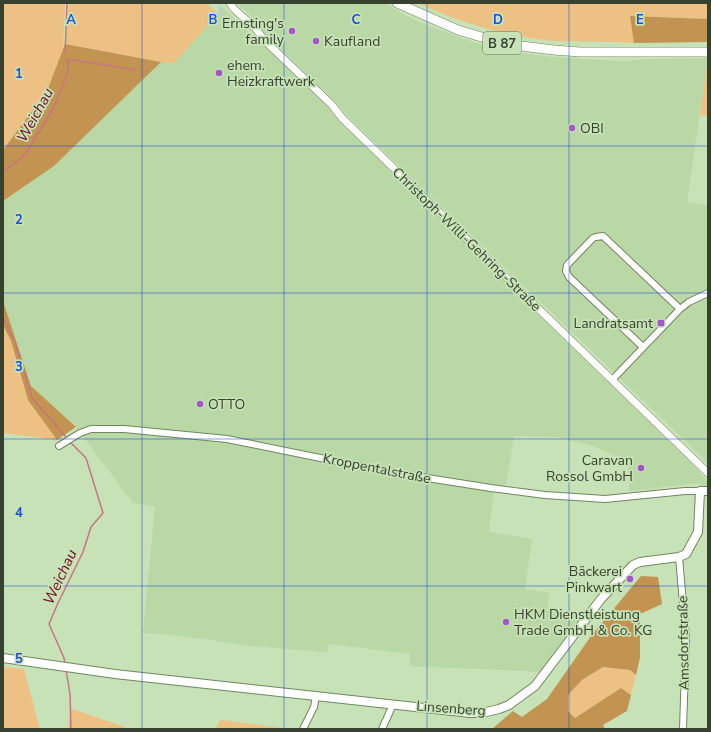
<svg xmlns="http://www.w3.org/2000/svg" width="711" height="732" viewBox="0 0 711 732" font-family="'Nunito Sans',sans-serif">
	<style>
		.built { fill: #b9d8a6 }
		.green { fill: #edc084 }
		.forest { fill: #c39351 }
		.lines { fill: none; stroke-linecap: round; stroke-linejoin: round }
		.stream { stroke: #c7767e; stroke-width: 1.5 }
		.minor-casing { stroke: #6f875f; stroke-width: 8 }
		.tertiary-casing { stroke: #6f875f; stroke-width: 8 }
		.secondary-casing { stroke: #6f875f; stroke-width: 10 }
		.primary-casing { stroke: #6f875f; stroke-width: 10 }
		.minor { stroke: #fff; stroke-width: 6 }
		.tertiary { stroke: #fff; stroke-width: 7 }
		.secondary { stroke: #fff; stroke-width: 8 }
		.primary { stroke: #fff; stroke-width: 9 }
		.grid { fill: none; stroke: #1d4ed8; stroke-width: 1; stroke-opacity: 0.55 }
		.poi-dot { fill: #a356c7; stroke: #c8e2b7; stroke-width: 1.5 }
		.labels { text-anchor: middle; stroke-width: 3.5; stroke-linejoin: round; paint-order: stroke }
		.shield { fill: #c8e2b7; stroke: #627158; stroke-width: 1 }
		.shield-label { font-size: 13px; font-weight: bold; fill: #36412f }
		.poi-label { font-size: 14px; fill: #36412f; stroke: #c8e2b7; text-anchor: start }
		.street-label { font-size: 14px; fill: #36412f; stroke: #c8e2b7 }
		.water-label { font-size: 15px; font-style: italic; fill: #6e0825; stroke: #c8e2b7 }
		.grid-label { font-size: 13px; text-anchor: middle; font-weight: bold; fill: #1d4ed8; stroke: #c8e2b7; stroke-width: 3.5; stroke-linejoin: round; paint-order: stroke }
	</style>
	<rect width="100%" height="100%" fill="#c8e2b7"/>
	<!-- built -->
	<path class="built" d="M237 3H386L399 12 419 22 461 38 498 50 552 57 600 60 626 61 646 59 708 58 687 202 708 206V463L346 115 337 103 263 32 251 16Z
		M219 4 316 95 684 454 708 482V496L699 483 629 491 628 461 590 445 556 437 514 436 506 484 494 489 489 532 532 539 525 589 549 593 547 610 581 615 542 672 410 666V654L329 644 327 652H325L250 646 176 635 143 633 155 506 133 503 76 427 31 386 3 301V201L54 166 161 62 174 63 218 14Z"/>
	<!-- green -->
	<path class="green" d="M3 3H65L63 49 50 84 37 104 3 150Z
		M69 3H207L218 14 174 63 161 62 65 44Z
		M418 3H708V19L631 16 634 43C607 41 580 42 554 41 507 37 460 23 418 3Z
		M708 58V116L700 115Z
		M3 325 11 341 28 400 57 440 3 433Z
		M3 667 24 669 40 729H3Z
		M603 667 630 670 636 675 631 695 621 688 575 718 568 711V695L582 680Z
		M70 708 130 729H68Z
		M221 720 290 729H215Z"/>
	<!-- forest -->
	<path class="forest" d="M630 16 708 19V42L634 43Z
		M65 44 161 62 54 166 3 201V150L37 104 44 99Z
		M3 301 31 386 76 427 57 440 28 400 11 341 3 325Z
		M641 576 658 577 662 604 640 614V658L636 675 630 670 603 667 582 680 568 695V711L575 718 621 688 631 695 627 711 603 725 605 729H492L513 711 522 717 547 699 591 636Z"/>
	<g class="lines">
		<!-- stream -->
		<path class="stream" d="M65 53 67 3
			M68 61 74 60 135 70
			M3 172 25 155 54 107 68 72V61L66 59
			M3 318 15 342 32 398 66 437
			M65 664 64 658 49 624 58 603 83 552 91 527 103 513 86 458 71 443
			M66 670 70 694 71 729"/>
		<defs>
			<path id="minor" d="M643 347 569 277 566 271 567 265 593 238 596 237 603 236 680 309
				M612 380 680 309 689 302 708 293
				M59 446 80 433 91 429H124L227 439 389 472 491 488 545 495 605 499 685 491H700
				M679 557 686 638 683 729
				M303 729 314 707 316 696
				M382 729 391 709 392 704"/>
			<path id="tertiary" d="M230 3 233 8 256 29 265 41 332 105 342 118 708 473"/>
			<path id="secondary" d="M3 658 115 674 470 713H482L499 709 509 705 535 686 601 599 633 565 640 562 679 557 686 554 698 532 700 491H708"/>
			<path id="primary" d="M397 3 458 30 505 44 554 50 580 52H708"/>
		</defs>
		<!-- minor casing -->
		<use href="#minor" class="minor-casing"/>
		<!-- tertiary casing -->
		<use href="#tertiary" class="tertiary-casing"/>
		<!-- secondary casing -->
		<use href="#secondary" class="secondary-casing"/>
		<!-- primary casing -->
		<use href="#primary" class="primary-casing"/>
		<!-- minor -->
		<use href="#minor" class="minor"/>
		<!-- tertiary -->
		<use href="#tertiary" class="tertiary"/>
		<!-- secondary -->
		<use href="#secondary" class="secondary"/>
		<!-- primary -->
		<use href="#primary" class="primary"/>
	</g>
	<!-- grid -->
	<path class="grid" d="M142 3V729M284 3V729M427 3V729M569 3V729M3 146H708M3 293H708M3 439H708M3 586H708"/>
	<!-- markers -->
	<g class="poi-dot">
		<circle cx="292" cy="31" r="4"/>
		<circle cx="316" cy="41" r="4"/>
		<circle cx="219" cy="73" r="4"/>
		<circle cx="572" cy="128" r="4"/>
		<rect x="657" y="319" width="8" height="8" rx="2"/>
		<circle cx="200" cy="404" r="4"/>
		<circle cx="641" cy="468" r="4"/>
		<circle cx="630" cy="579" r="4"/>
		<circle cx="506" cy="622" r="4"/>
	</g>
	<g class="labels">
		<!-- shield labels -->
		<rect class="shield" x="483" y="32" width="38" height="22" rx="3"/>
		<g class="shield-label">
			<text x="502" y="48">B 87</text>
		</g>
		<!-- poi labels -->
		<g class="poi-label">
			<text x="284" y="28" text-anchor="end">Ernsting's<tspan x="284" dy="16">family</tspan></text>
			<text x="324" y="46">Kaufland</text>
			<text x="227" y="70">ehem.<tspan x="227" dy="16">Heizkraftwerk</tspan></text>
			<text x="580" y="133">OBI</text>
			<text x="653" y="328" text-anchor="end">Landratsamt</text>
			<text x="208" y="409">OTTO</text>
			<text x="633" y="465" text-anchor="end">Caravan<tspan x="633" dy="16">Rossol GmbH</tspan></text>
			<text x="622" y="576" text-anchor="end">Bäckerei<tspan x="622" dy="16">Pinkwart</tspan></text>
			<text x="514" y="619">HKM Dienstleistung<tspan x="514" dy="16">Trade GmbH &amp; Co. KG</tspan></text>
		</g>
		<!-- street labels -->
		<g class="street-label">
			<text transform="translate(467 239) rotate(44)" y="5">Christoph-Willi-Gehring-Straße</text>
			<text transform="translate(377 468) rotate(11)" y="5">Kroppentalstraße</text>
			<text transform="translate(683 643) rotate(-91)" y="5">Amsdorfstraße</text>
			<text transform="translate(451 708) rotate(4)" y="5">Linsenberg</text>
		</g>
		<!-- water labels -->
		<g class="water-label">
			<text transform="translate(35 115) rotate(-61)" y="5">Weichau</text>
			<text transform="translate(60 577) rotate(-65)" y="5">Weichau</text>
		</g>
	</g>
	<g class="grid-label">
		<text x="71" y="24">A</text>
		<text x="213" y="24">B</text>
		<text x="356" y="24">C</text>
		<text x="498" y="24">D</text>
		<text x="640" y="24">E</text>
		<text x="19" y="78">1</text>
		<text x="19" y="224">2</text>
		<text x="19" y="371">3</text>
		<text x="19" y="517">4</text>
		<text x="19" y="663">5</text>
	</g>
	<!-- border -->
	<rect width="711" height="732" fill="none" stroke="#36412f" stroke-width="8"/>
</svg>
